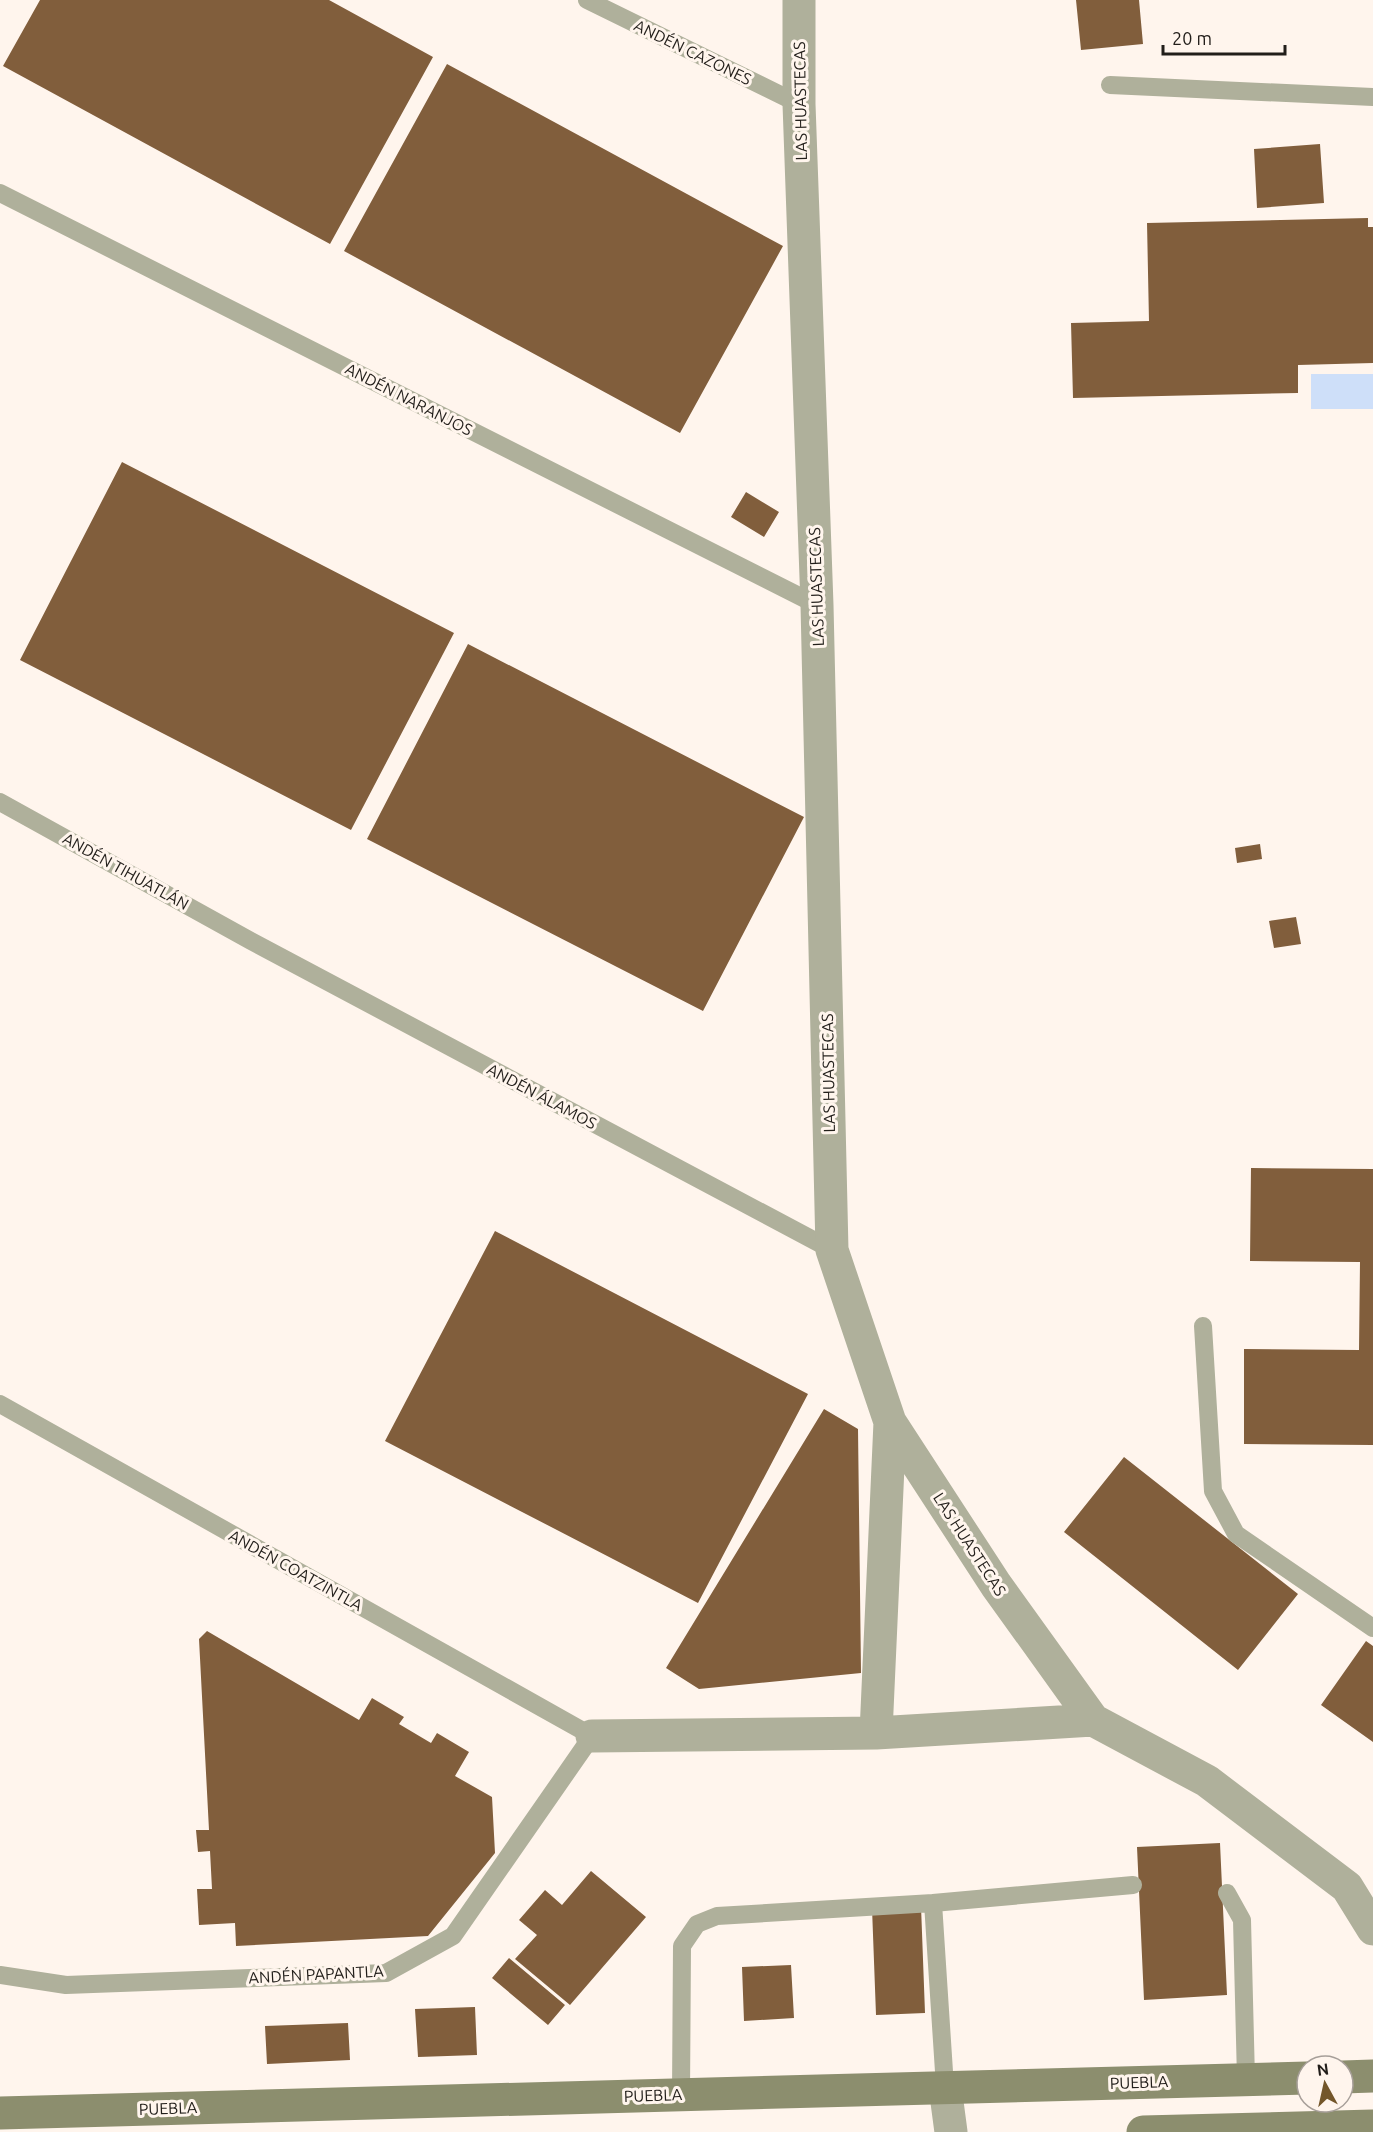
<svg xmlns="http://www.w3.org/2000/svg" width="1373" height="2132" viewBox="0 0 1373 2132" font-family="Ubuntu,sans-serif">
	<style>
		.water { fill: #cedff9 }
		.building { fill: #815e3c }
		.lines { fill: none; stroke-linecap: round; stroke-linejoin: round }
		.lane { stroke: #afb09b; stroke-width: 18 }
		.street { stroke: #afb09b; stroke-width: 33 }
		.secondary { stroke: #8c8e6e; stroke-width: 33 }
		.labels { text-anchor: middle; stroke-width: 6; stroke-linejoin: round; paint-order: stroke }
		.street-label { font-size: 16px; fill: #221e1a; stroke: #fff5ed }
	</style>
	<rect width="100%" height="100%" fill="#fff5ed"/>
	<!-- water -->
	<path class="water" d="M1311 374H1373V409H1311Z"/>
	<!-- building -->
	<path class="building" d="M40 0H329L433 57 330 244 3 66Z
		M1076 0H1139L1143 44 1081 50Z
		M447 64 783 246 680 433 344 251Z
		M1320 144 1324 203 1257 208 1254 149Z
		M1368 218V227H1373V363L1298 365V393L1073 398 1071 323 1149 321 1147 223Z
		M122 462 454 633 351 830 20 660Z
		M746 492 779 512 764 537 731 517Z
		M468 644 804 817 703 1011 367 839Z
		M1260 844 1262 859 1237 863 1235 848Z
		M1296 917 1301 944 1274 948 1269 921Z
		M1251 1168 1373 1169V1445L1244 1444V1349L1359 1350 1360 1262 1250 1261Z
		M495 1231 808 1394 698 1603 385 1441Z
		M824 1409 858 1429 861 1673 699 1689 666 1668Z
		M1124 1457 1298 1594 1238 1670 1064 1532Z
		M207 1631 359 1720 372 1698 404 1717 399 1724 431 1743 437 1733 469 1752 455 1776 492 1797 495 1853 428 1936 236 1946 235 1923 199 1925 197 1889H212L210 1851 198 1852 196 1830H209L199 1639Z
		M1366 1641 1373 1646V1742L1321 1705Z
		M1220 1843 1227 1995 1144 2000 1137 1847Z
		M591 1871 646 1917 570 2005 515 1959 537 1935 519 1920 545 1890 562 1905Z
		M921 1906 925 2013 876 2015 872 1908Z
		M509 1958 565 2005 548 2025 492 1978Z
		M791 1965 794 2018 744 2021 742 1967Z
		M475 2007 477 2055 418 2057 415 2009Z
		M348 2023 350 2060 267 2064 265 2026Z"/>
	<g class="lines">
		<!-- lane -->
		<path class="lane" d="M587 0 799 104
			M1110 85 1373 97
			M0 193 817 605
			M0 802 251 941 832 1250
			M1203 1326 1213 1491 1236 1534 1373 1628
			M0 1404 592 1736 453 1936 386 1973 66 1985 0 1975
			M1227 1893 1242 1920 1246 2079
			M933 1903 1133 1885
			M681 2094 682 1946 697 1924 717 1916 933 1903 945 2087"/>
		<!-- street -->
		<path class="street" d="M799 0V104L817 605 832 1250 890 1422 996 1585 1093 1720 1207 1781 1347 1887 1373 1929
			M876 1733 890 1422
			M592 1736 876 1733 1093 1720
			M945 2087 951 2132"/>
		<!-- secondary -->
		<path class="secondary" d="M1343 2077 1373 2076
			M0 2113 1307 2078
			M1143 2132 1373 2126"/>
	</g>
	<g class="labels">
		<!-- street labels -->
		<g class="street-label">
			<text transform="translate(693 52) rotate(26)" y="6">ANDÉN CAZONES</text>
			<text transform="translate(800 101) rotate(-91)" y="6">LAS HUASTECAS</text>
			<text transform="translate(409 399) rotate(27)" y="6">ANDÉN NARANJOS</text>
			<text transform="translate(816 587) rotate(-92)" y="6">LAS HUASTECAS</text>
			<text transform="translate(126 871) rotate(29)" y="6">ANDÉN TIHUATLÁN</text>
			<text transform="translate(828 1073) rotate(-91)" y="6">LAS HUASTECAS</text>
			<text transform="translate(542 1096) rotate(28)" y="6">ANDÉN ÁLAMOS</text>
			<text transform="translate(970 1544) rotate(57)" y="6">LAS HUASTECAS</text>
			<text transform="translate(296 1570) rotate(29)" y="6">ANDÉN COATZINTLA</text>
			<text transform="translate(316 1974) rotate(-3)" y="6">ANDÉN PAPANTLA</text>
			<text transform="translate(1139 2082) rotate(-2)" y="6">PUEBLA</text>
			<text transform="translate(653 2095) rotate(-2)" y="6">PUEBLA</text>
			<text transform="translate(168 2108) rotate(-2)" y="6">PUEBLA</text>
		</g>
	</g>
	<!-- north arrow -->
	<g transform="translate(1325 2084) rotate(352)"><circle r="28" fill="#fff5ed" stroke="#a79f99" stroke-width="1.5"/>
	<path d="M0-4.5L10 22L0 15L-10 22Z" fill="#73562a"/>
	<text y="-9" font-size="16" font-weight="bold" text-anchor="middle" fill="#221e1a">N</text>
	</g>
	<!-- scale -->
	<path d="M1163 45v9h122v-9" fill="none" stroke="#221e1a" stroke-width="3"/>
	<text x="1172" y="45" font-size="18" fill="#221e1a" stroke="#fff5ed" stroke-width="4.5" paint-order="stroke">20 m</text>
</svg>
